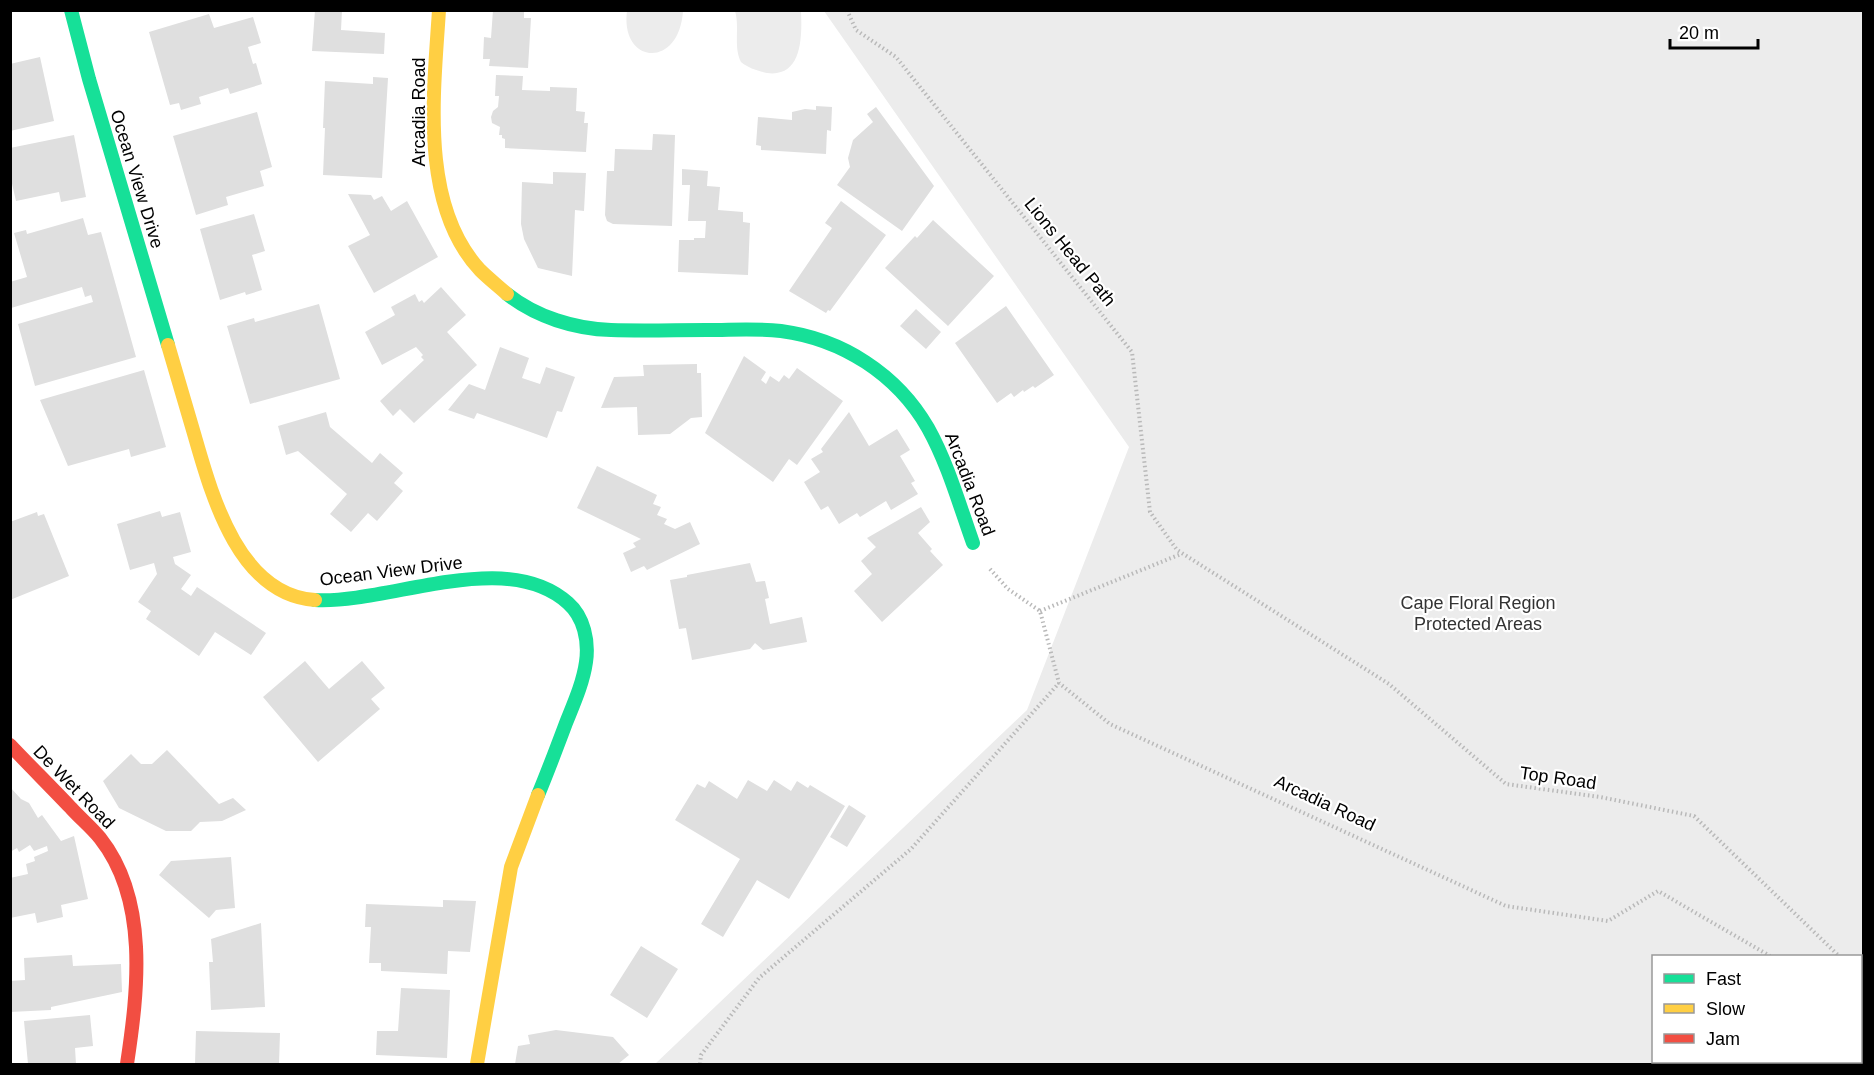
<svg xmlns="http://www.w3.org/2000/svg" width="1874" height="1075" viewBox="0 0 1874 1075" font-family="Helvetica,sans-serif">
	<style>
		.green { fill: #ececec; fill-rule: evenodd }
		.building { fill: #dfdfdf }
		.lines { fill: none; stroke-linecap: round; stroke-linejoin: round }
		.path { stroke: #b9b9b9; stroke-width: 4; stroke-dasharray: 1.5 3; stroke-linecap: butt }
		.fast { stroke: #16e098; stroke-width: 14 }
		.slow { stroke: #ffcf43; stroke-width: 14 }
		.jam { stroke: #f24e42; stroke-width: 14 }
		.labels { text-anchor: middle; stroke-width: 4.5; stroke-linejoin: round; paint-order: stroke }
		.street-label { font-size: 18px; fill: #000; stroke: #fff }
		.park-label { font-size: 18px; fill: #333; stroke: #fff }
	</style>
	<rect width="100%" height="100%" fill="#fff"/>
	<!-- green -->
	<path class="green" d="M627 11H683C679 70 620 64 627 11Z
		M735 11H801C802 35 803 78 767 73 758 71 748 68 741 62 733 47 740 27 735 11Z
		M824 11H1863V1064H655L1027 710 1129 447ZM1654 956H1860V1062H1654Z"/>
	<!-- building -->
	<path class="building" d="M315 10H342L341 30 385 33 384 54 312 51Z
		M493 10H524V18H531L528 68 489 66 490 59H483L484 37 491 38Z
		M209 14 214 28 253 17 261 43 248 47 253 64 256 63 262 84 230 94 228 88 199 97 201 104 181 110 179 103 170 105 149 32Z
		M40 57 54 121 10 131V64Z
		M496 75 523 76 522 90 550 91V87L577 88 576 111 585 112 584 123H588L586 152 505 148V139L502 138V135H499L500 127 492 123 491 117 493 111 498 107 499 96H495Z
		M373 77 388 78 382 178 323 175 325 128H323L325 81 373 84Z
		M816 106 832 107 831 131 827 130 826 154 761 150V146L756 145 758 117 792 120V112L805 109 816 110Z
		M876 107 934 186 902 231 837 185 850 167 848 158 853 140 873 122 867 114Z
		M257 112 272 167 260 171 264 186 226 197 228 205 196 215 173 136Z
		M653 134 675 135 672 226 613 224 607 221 605 215 607 171H614L615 149 652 150Z
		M74 135 86 197 61 202 59 192 16 201 10 175V148Z
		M682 169 708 171 707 186 720 187 718 210 743 212V222L750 223 748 275 678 272 679 240H694V238H705L706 221H688L690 185H682Z
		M553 172 586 173 584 211 575 210 572 276 538 268 524 239 521 224 522 182 553 184Z
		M348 194 371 195 374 200 382 196 391 211 407 201 438 257 374 293 348 246 370 235Z
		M841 201 886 235 830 311 828 310 826 313 789 291 832 228 825 223Z
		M254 214 265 251 252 255 262 290 246 295 245 292 220 300 200 229Z
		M83 218 88 235 101 232 136 357 35 386 18 324 93 302 91 295 85 297 82 287 11 308 10 282 27 277 14 233 26 230 27 234Z
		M933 220 994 276 948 326 885 268 915 236 917 238Z
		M441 287 466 315 447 332 477 365 414 423 400 409 393 416 380 401 424 360 421 357 423 355 416 347 382 365 365 332 395 315 391 307 415 294 419 302 422 300 424 303Z
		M319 304 340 379 250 404 227 326 254 318 255 322Z
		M1006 306 1054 375 1035 388 1033 386 1024 392 1023 390 1014 397 1011 393 997 403 955 343Z
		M916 309 941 332 926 349 900 326Z
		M500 347 529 358 522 378 540 384 546 367 575 377 562 412 557 411 547 438 477 413 474 419 448 410 469 384 485 390Z
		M744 356 766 372 761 380 766 384 770 376 779 382 784 375 789 379 797 368 843 401 797 465 789 459 773 482 705 433Z
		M697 364V373H701L702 417 691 418 670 434 638 435 637 407 601 408 614 377 644 376 643 365Z
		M144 370 166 447 131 457 129 449 68 466 40 400Z
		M326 412 330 427 372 463 380 453 403 473 394 483 403 491 377 521 368 513 351 532 330 514 347 494 298 451 286 455 278 426Z
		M849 412 869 446 897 429 910 450 900 456 915 481 911 483 918 494 891 510 886 501 860 517 857 513 839 524 828 506 821 510 804 482 820 472 811 459 823 452 821 449Z
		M597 466 657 495 653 504 661 507 657 515 667 519 664 524 675 529 690 522 700 544 647 570 644 566 631 572 623 553 636 547 633 543 641 539 577 508Z
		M921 507 930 522 918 533 932 549 930 551 943 565 882 622 854 591 872 574 861 561 876 547 867 538Z
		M160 511 162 517 180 512 191 552 173 557 175 564 191 575 181 589 191 596 197 587 266 633 251 655 215 632 199 656 146 619 151 611 138 602 157 574 154 563 130 570 117 524Z
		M37 512 38 516 44 514 69 576 10 600V522Z
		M750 563 756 582 765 581 769 598 765 599 770 624 802 617 807 642 763 650 755 643 750 649 692 660 686 628 679 629 670 580 687 577V575Z
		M305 661 329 689 362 661 385 688 371 699 380 709 318 762 263 697Z
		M167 750 219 804 233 798 246 810 222 821 200 822 191 831H166L119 808 103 781 131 754 141 764H152Z
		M748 780 767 791 774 780 791 791 797 781 808 788 810 785 845 806 789 899 757 880 723 937 701 924 740 859 675 820 697 784 705 788 709 781 737 799Z
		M10 787 21 799 29 803 38 818 42 815 61 841 74 836 88 899 61 905 63 917 37 923 35 913 10 918V878L28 874 26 864 35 861 34 857 48 851 47 846 34 851 30 845 19 852 17 848 10 852Z
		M849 805 866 816 847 847 830 837Z
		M231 857 235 908 216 910 209 918 159 875 171 861Z
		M443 900 476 901 470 952 448 951 447 974 381 971V963H369L371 927H365L366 904 443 907Z
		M261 923 265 1007 211 1010 209 962H213L211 939Z
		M641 946 678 969 647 1018 610 995Z
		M72 955 73 966 121 964 122 992 51 1007V1010L10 1012V981L25 980 24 958Z
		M401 988 450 990 447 1058 376 1055 377 1031H398Z
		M90 1015 93 1046 75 1048 76 1064H28L24 1021Z
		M556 1030 613 1037 629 1055 618 1064H515L518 1046 530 1044 528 1035Z
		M196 1031 280 1033 279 1064H195Z"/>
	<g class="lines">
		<!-- path -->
		<path class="path" d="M847 10 856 30 896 57 1132 352 1150 512 1177 550 1389 684 1506 784 1600 797 1694 816 1839 956
			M990 569 1008 589 1040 611 1059 683 1110 724 1506 906 1608 921 1658 891 1770 956
			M1040 611 1181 554
			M1860 977 1864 980
			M1860 1010 1864 1012
			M700 1064 701 1055 759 978 911 849 1059 683"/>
		<!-- fast -->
		<path class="fast" d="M71 10 89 79 168 345
			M507 294C536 317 575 329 611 330 643 331 675 330 707 330 732 330 756 328 781 331 842 339 897 374 928 428 948 464 959 504 973 543
			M315 600C390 604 506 547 568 603 584 617 589 641 586 662 583 683 574 703 566 723 557 747 548 771 538 795"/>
		<!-- slow -->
		<path class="slow" d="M439 10C434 91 419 205 480 270 488 278 498 286 507 294
			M168 345C177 376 186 406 195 437 212 496 239 595 315 600
			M477 1064 511 867 538 795"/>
		<!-- jam -->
		<path class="jam" d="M10 745C30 766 51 787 71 808 80 818 91 827 100 838 149 900 138 991 127 1064"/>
	</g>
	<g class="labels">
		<!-- street labels -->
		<g class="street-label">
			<text transform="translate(419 112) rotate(-90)" y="6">Arcadia Road</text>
			<text transform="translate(137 179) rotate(73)" y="6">Ocean View Drive</text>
			<text transform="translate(1070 252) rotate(51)" y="6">Lions Head Path</text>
			<text transform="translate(970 484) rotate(69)" y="6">Arcadia Road</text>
			<text transform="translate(391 571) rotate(-7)" y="6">Ocean View Drive</text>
			<text transform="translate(1558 778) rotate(8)" y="6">Top Road</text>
			<text transform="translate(74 787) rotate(46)" y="6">De Wet Road</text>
			<text transform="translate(1325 803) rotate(25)" y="6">Arcadia Road</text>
		</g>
		<!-- park labels -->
		<g class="park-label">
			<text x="1478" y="609">Cape Floral Region<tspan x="1478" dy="21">Protected Areas</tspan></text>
		</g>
	</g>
	<!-- border -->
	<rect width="1874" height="1075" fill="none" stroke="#000000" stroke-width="24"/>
	<!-- legend -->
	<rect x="1652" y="955" width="210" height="108" fill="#ffffff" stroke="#999999" stroke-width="1.5"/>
	<rect x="1664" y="974" width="30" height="9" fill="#16e098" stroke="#999999" stroke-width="1.5"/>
	<text x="1706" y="985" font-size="18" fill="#000000">Fast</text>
	<rect x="1664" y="1004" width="30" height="9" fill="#ffcf43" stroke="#999999" stroke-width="1.5"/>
	<text x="1706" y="1015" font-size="18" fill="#000000">Slow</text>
	<rect x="1664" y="1034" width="30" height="9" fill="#f24e42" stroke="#999999" stroke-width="1.5"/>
	<text x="1706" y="1045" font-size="18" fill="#000000">Jam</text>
	<!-- scale -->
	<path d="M1670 39v9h88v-9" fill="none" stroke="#000000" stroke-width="3"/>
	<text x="1679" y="39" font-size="18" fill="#000000" stroke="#ffffff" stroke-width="4.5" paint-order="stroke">20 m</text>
</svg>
